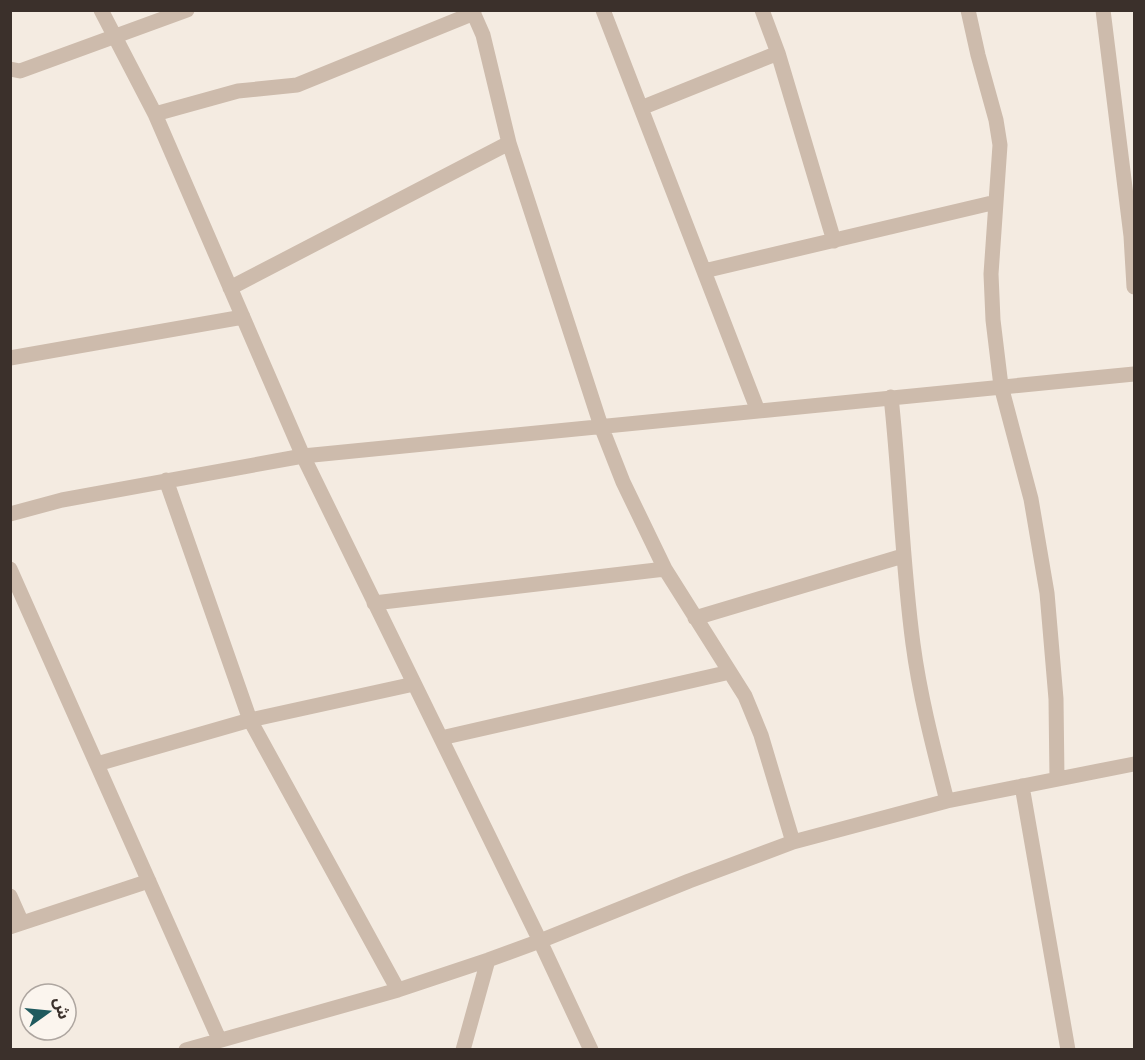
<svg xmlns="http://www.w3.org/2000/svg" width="1145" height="1060" viewBox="0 0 1145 1060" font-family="Cabin,'Noto Sans Arabic',sans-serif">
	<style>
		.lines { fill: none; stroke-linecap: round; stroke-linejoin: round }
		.minor { stroke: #cdbbac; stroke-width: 15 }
	</style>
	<rect width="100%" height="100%" fill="#f4ebe1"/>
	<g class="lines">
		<!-- minor -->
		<path class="minor" d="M101 10 155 114 303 456 540 941 591 1050
			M472 10 483 35 509 143 601 426 623 482 665 569 745 696 761 735 793 842
			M603 10 758 411
			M762 10 778 53 834 241
			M968 10 978 55 996 120 1000 145 991 274 993 320 1001 386 1031 499 1047 593 1056 699 1057 779
			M1103 10 1131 236 1134 287
			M10 69 20 71 187 10
			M641 108 778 53
			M155 114 238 91 297 85 474 13
			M704 271 996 202
			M230 288 509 143
			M10 358 243 317
			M891 397C900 479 902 562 913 644 920 697 934 750 947 801
			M166 480 250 720 398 990
			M10 514 62 500 303 456 1134 374
			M10 569 219 1039
			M374 603 665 569
			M695 618 903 556
			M441 738 730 672
			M97 764 250 720 414 684
			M1022 786 1068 1050
			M10 896 22 923
			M10 927 149 881
			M186 1050 398 990 488 960 540 941 689 881 793 842 947 801 1134 764
			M463 1050 488 960"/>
	</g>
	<!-- border -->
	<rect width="1145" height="1060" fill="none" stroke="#3b302b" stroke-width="24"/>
	<!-- north arrow -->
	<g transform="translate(48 1012) rotate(75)"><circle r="28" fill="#fbf5ee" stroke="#aea6a0" stroke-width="1.5"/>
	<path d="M0-4.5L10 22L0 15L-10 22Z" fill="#1f5a5e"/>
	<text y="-9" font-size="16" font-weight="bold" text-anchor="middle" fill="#3b302b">ش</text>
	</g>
</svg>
